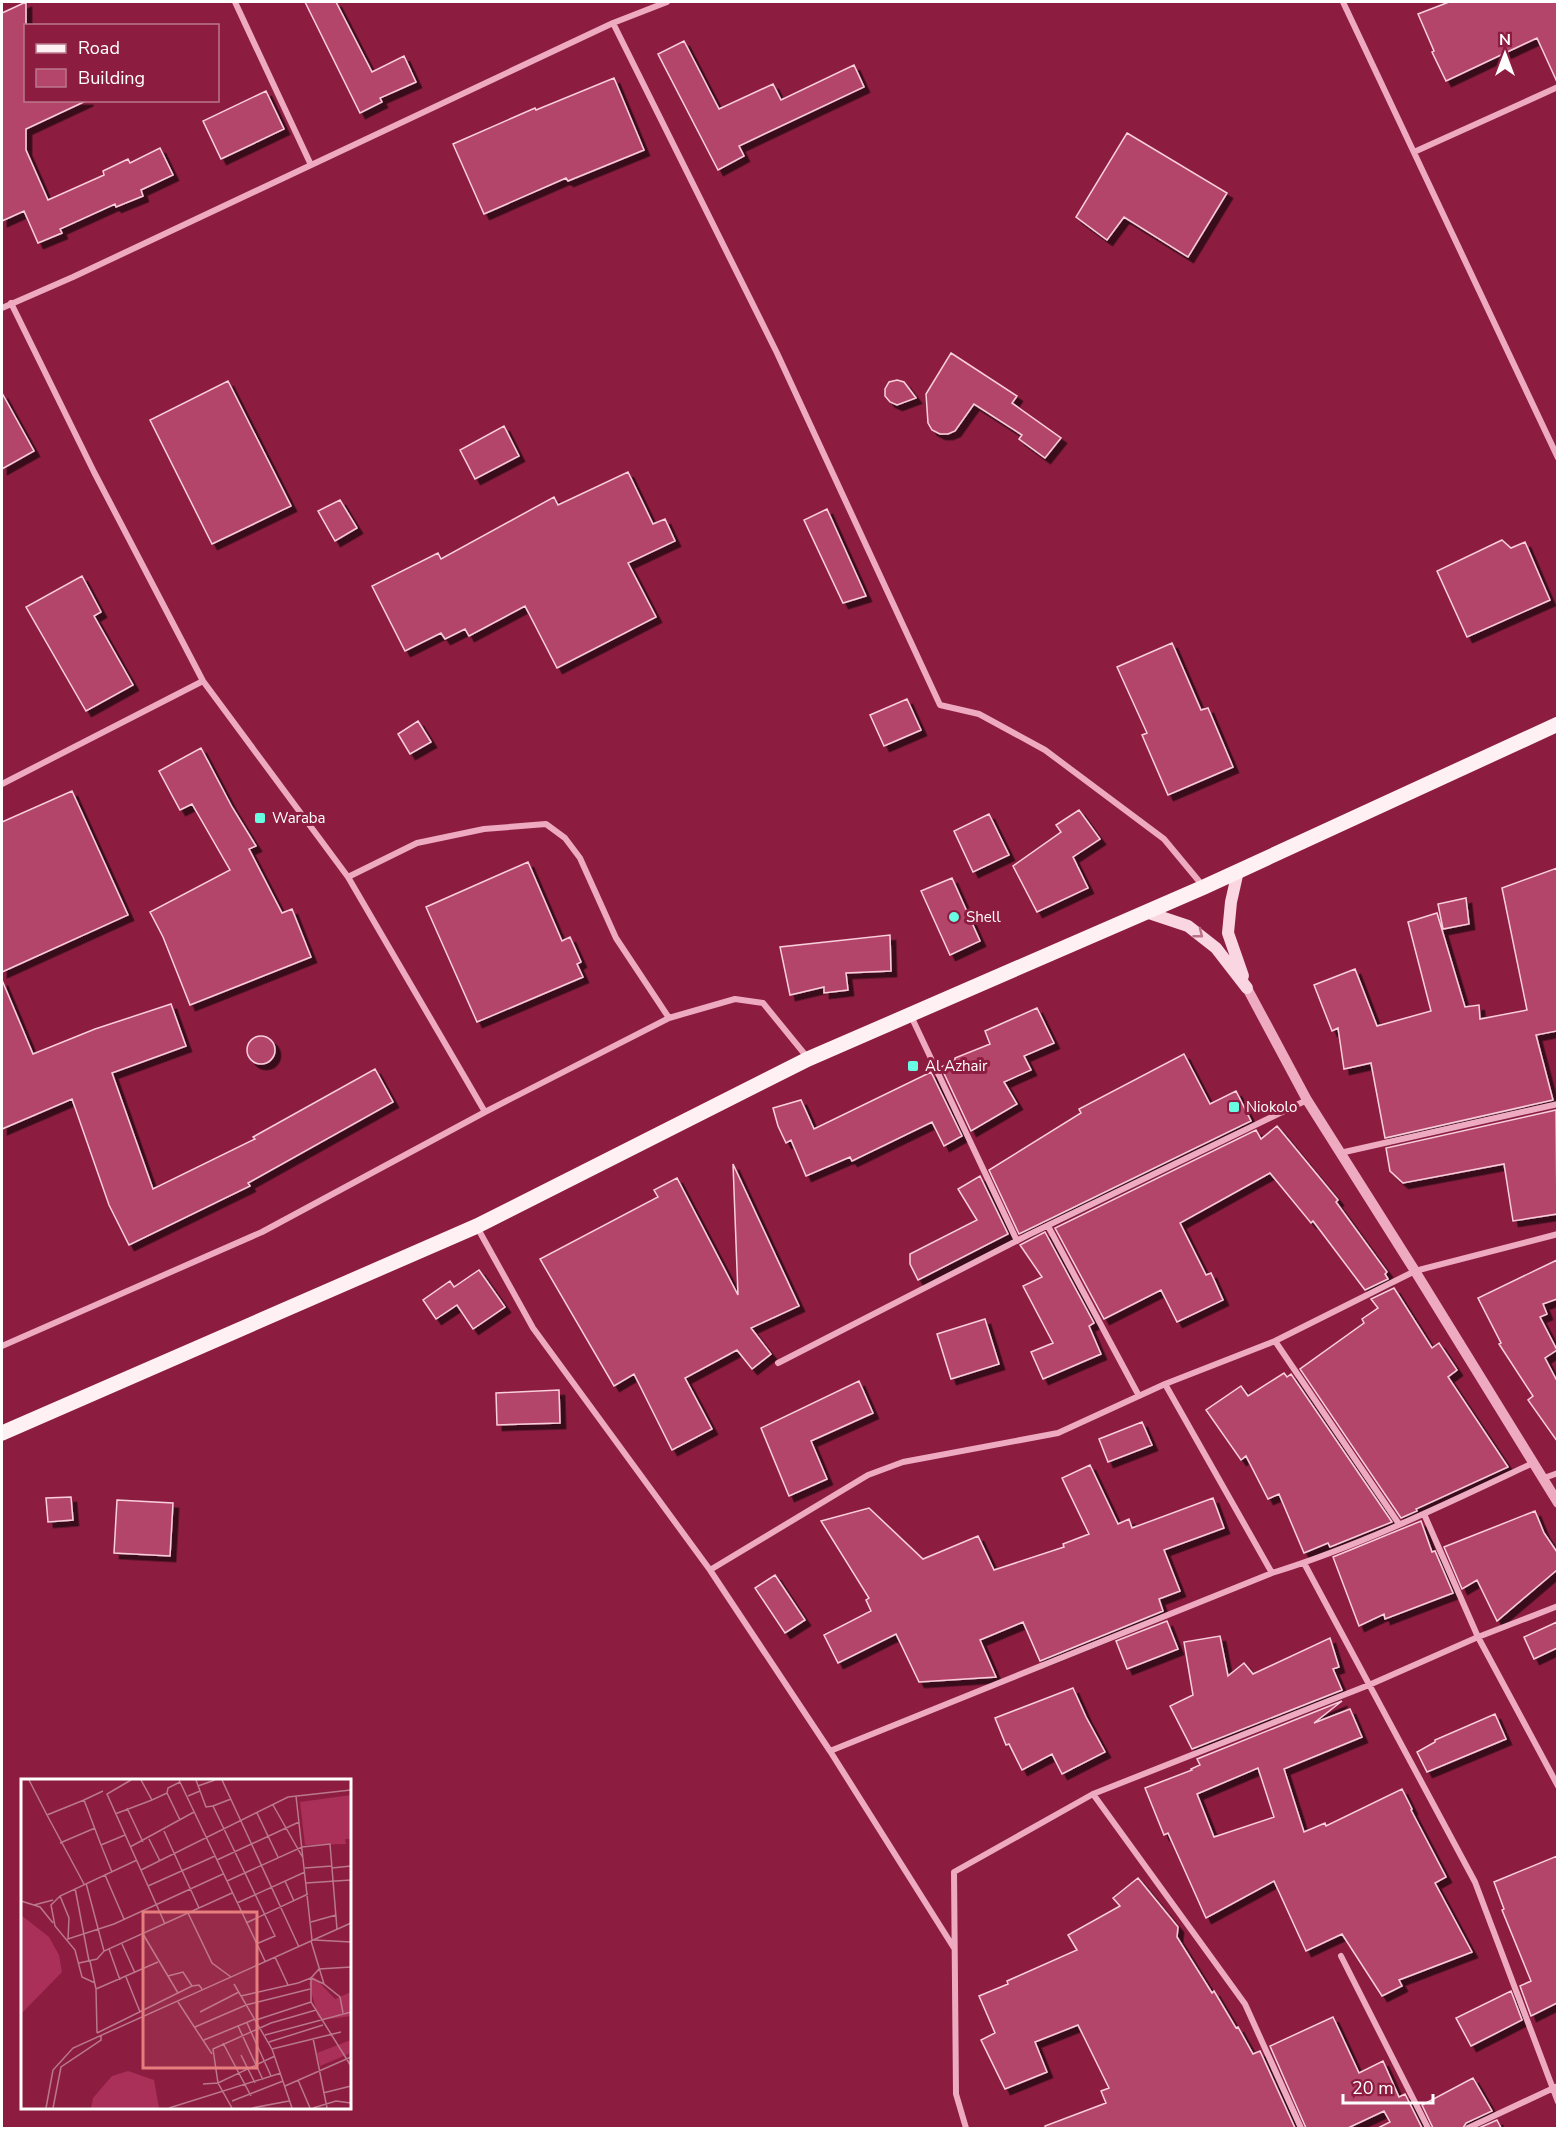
<svg xmlns="http://www.w3.org/2000/svg" width="1559" height="2130" viewBox="0 0 1559 2130" font-family="'Nunito Sans',sans-serif">
	<style>
		.building { fill: #b4456b; stroke: #f9cfde; stroke-width: 1.5; fill-rule: evenodd; filter: url(#shadow) }
		.lines { fill: none; stroke-linecap: round; stroke-linejoin: round }
		.minor { stroke: #edaac1; stroke-width: 6 }
		.tertiary { stroke: #edaac1; stroke-width: 10 }
		.secondary { stroke: #f9d6e1; stroke-width: 12 }
		.primary { stroke: #fff0f4; stroke-width: 15 }
		.oneway { stroke: #bd7089 }
		.poi-dot { fill: #68fce2; stroke: #8c1d41; stroke-width: 2 }
		.labels { text-anchor: middle; stroke-width: 6; stroke-linejoin: round; paint-order: stroke }
		.poi-label { font-size: 15px; fill: #fff; stroke: #8c1d41; text-anchor: start }
		.inset-road { fill: none; stroke: #ba778d; stroke-width: 1.5 }
		.view { fill: #e67e7e; fill-opacity: 0.15; stroke: #e67e7e; stroke-width: 3 }
		.inset-edge { fill: none; stroke: #fff; stroke-width: 3 }
	</style>
	<defs>
		<filter id="shadow"><feDropShadow dx="5.5" dy="5.5" stdDeviation="0" flood-color="#0009"/></filter>
	</defs>
	<rect width="100%" height="100%" fill="#8c1d41"/>
	<!-- building -->
	<path class="building" d="M26 2V100H88L26 129V150L48 200 104 175 103 171 128 159 130 163 160 148 173 175 141 190 143 196 116 207 115 204 60 229 62 233 38 243 24 211 2 221V13Z
		M305 2H336L372 72 404 56 416 82 380 98 382 102 360 113Z
		M1449 2H1557V82L1537 38 1446 81 1432 52 1434 51 1418 14Z
		M684 41 719 109 773 84 781 100 854 65 864 87 739 146 744 156 718 170 658 54Z
		M614 78 644 150 568 181 566 178 484 214 453 144 535 108 536 110Z
		M266 91 284 129 221 159 203 121Z
		M1127 133 1227 193 1188 257 1124 217 1107 240 1076 217Z
		M951 353 1017 396 1012 403 1061 438 1045 458 1019 439 1022 435 974 404 955 431 948 434H940L932 430 928 423 926 394Z
		M897 380 904 382 916 398 897 405 890 402 885 396V389L889 382Z
		M228 381 291 506 212 544 150 420Z
		M2 393 34 451 2 469Z
		M504 426 519 456 475 479 460 450Z
		M628 472 653 524 665 519 675 541 628 563 656 617 557 668 525 606 469 636 465 629 445 639 441 633 405 651 372 586 438 553 441 559 554 497 558 505Z
		M340 500 357 528 335 541 318 511Z
		M827 509 866 596 843 603 804 520Z
		M1502 540 1511 548 1525 542 1550 600 1467 637 1437 571Z
		M82 576 101 612 94 616 133 685 86 711 26 607Z
		M1172 643 1201 710 1208 708 1233 767 1168 795 1142 735 1147 733 1117 667Z
		M907 699 921 730 884 746 870 715Z
		M418 721 431 742 410 754 398 734Z
		M201 748 232 807 256 846 249 849 282 913 292 909 311 957 190 1005 163 937 150 912 230 870 192 804 180 810 159 771Z
		M72 791 128 915 2 972V822Z
		M1079 810 1100 839 1073 857 1088 888 1037 912 1013 866 1061 832 1056 825Z
		M989 814 1009 855 973 872 954 831Z
		M528 862 562 941 570 937 581 962 577 964 583 977 477 1022 426 907Z
		M1557 868V1031L1536 1035 1553 1100 1385 1138 1371 1063 1344 1069 1338 1028 1332 1031 1314 985 1355 969 1377 1026 1431 1011 1408 922 1437 913 1465 1007 1479 1005 1480 1019 1527 1010 1502 888Z
		M952 878 980 941 950 955 921 891Z
		M1466 898 1469 924 1443 929 1438 904Z
		M890 935 891 971 846 973 848 990 824 993V987L790 995 780 947Z
		M2 980 33 1054 95 1029 171 1004 186 1046 112 1073 153 1189 255 1139 253 1137 375 1069 393 1102 248 1183 250 1186 129 1245 109 1205 72 1099 2 1129Z
		M1037 1008 1054 1043 1024 1056 1031 1070 1004 1082 1017 1104 971 1131 941 1067 955 1060V1058L990 1044 985 1031Z
		M247 1050a14 14 0 1 1 28 0a14 14 0 1 1-28 0Z
		M1184 1054 1210 1104 1236 1091 1251 1121 1019 1234 989 1170 1081 1113 1079 1109Z
		M931 1072 962 1136 944 1146 932 1122 852 1161 850 1157 806 1176 791 1140 786 1143 778 1126 773 1108 801 1100 814 1129Z
		M1556 1110 1557 1214 1513 1221 1504 1164 1403 1183 1390 1171 1386 1148Z
		M1277 1126 1338 1200 1336 1202 1387 1272 1385 1274 1388 1279 1365 1290 1313 1221 1311 1223 1270 1173 1180 1223 1206 1275 1211 1273 1223 1300 1177 1322 1161 1290 1104 1319 1055 1228 1256 1130 1261 1139Z
		M733 1164 799 1306 751 1328 771 1354 752 1369 737 1350 685 1378 712 1429 672 1450 634 1374 614 1386 540 1259 658 1197 654 1190 677 1178 738 1295Z
		M980 1176 1008 1234 918 1280 910 1264V1254L977 1220 958 1189Z
		M1045 1232 1094 1323 1089 1326 1101 1354 1043 1379 1031 1352 1053 1343 1023 1286 1042 1277 1020 1245Z
		M1557 1260V1299L1543 1304 1547 1314 1540 1317 1557 1350 1545 1358 1556 1379 1557 1378V1441L1528 1400 1533 1396 1499 1344 1501 1343 1478 1298Z
		M479 1270 505 1307 473 1329 457 1305 436 1319 423 1300 450 1281 454 1287Z
		M1394 1288 1432 1348 1439 1343 1457 1370 1448 1377 1508 1467 1416 1509 1417 1511 1401 1518 1300 1369 1364 1323 1362 1319 1378 1308 1371 1299Z
		M985 1319 999 1364 951 1379 937 1334Z
		M1284 1373 1287 1377 1291 1374 1392 1522 1330 1547 1328 1543 1304 1553 1279 1494 1268 1499 1246 1456 1241 1460 1206 1410 1241 1386 1248 1396Z
		M859 1381 873 1413 811 1441 827 1479 789 1496 761 1428Z
		M559 1390 560 1423 497 1425 496 1393Z
		M1142 1422 1152 1445 1108 1462 1099 1439Z
		M1090 1465 1118 1524 1129 1519 1132 1528 1213 1498 1224 1528 1164 1550 1180 1591 1159 1599 1163 1611 1040 1661 1023 1622 980 1640 996 1677 919 1682 896 1634 838 1663 824 1635 871 1611 866 1600 869 1598 821 1521 869 1508 923 1559 978 1536 994 1570 1064 1547 1063 1544 1089 1534 1062 1478Z
		M71 1497 73 1520 48 1522 46 1498Z
		M117 1500 173 1503 170 1556 114 1553Z
		M1535 1511 1544 1533 1557 1552V1570L1497 1621 1477 1580 1462 1589 1444 1547Z
		M1421 1521 1432 1552 1435 1551 1453 1593 1385 1619 1384 1614 1359 1626 1333 1557Z
		M775 1575 805 1620 785 1633 755 1588Z
		M1167 1621 1178 1649 1127 1669 1116 1641Z
		M1557 1622V1648L1534 1659 1524 1637Z
		M1220 1636 1228 1676 1244 1663 1253 1674 1330 1638 1339 1667 1333 1669 1342 1690 1192 1749 1170 1706 1193 1695 1184 1642Z
		M1073 1688 1086 1717 1105 1752 1062 1774 1052 1754 1022 1770 1009 1744 1006 1745 995 1718Z
		M1342 1701 1314 1723 1350 1709 1362 1737 1284 1769 1304 1832 1325 1823 1326 1826 1402 1789 1412 1809 1411 1810 1446 1877 1435 1883 1472 1952 1399 1980 1402 1986 1382 1996 1342 1934 1306 1951 1274 1881 1206 1918 1168 1833 1164 1835 1145 1788 1192 1770 1191 1769 1200 1765 1197 1759ZM1258 1768 1274 1817 1214 1837 1197 1794Z
		M1495 1714 1506 1739 1427 1772 1417 1752 1435 1742V1740Z
		M1557 1856V2003L1531 2016 1520 1986 1531 1981 1502 1910 1504 1909 1494 1882Z
		M1138 1878 1178 1927 1177 1937 1212 1993 1214 1991 1236 2028 1238 2027 1253 2054 1260 2051 1295 2128H1045V2126L1106 2103 1101 2091 1109 2088 1078 2025 1035 2042 1047 2072 1005 2089 981 2040 995 2033 979 1996 1008 1984 1007 1981 1077 1950 1068 1935 1120 1906 1113 1898Z
		M1511 1991 1522 2020 1471 2046 1456 2018Z
		M1333 2017 1359 2073 1383 2061 1399 2097 1405 2094 1422 2128H1378L1390 2122 1384 2111 1348 2128H1306L1270 2046Z
		M1473 2078 1492 2111 1466 2123 1463 2128H1433L1422 2105Z
		M1497 2120 1501 2128H1479Z"/>
	<g class="lines">
		<!-- minor -->
		<path class="minor" d="M235 2 311 165
			M1343 2 1558 458
			M613 23 777 353 940 705 979 714 1045 750 1164 839 1203 886
			M1414 152 1558 87
			M11 303 94 472 203 681 348 877 485 1112
			M2 308 73 277 613 23 667 2
			M2 784 203 681
			M348 877 417 843 484 829 546 824 565 838 580 858 616 938 669 1018
			M911 1016 1017 1241
			M1340 1153 1558 1104
			M1048 1226 1139 1396
			M477 1227 533 1328 710 1570 830 1751 954 1948
			M1275 1341 1399 1524
			M2 1346 262 1232 485 1112 669 1018 735 999 763 1003 807 1057
			M778 1363 1028 1235 1307 1100
			M1165 1384 1272 1573
			M1544 1478 1558 1473
			M1424 1514 1478 1637 1558 1786
			M1304 1563 1475 1882 1558 2102
			M710 1570 868 1475 903 1462 1058 1433 1165 1384 1275 1341 1415 1271 1558 1234
			M830 1751 1272 1573C1362 1545 1448 1503 1533 1463
			M1093 1794 1245 2004 1301 2128
			M1341 1956 1428 2128
			M966 2128 956 2094 954 1872 1093 1794 1369 1685 1478 1637 1558 1606
			M1468 2128 1558 2086"/>
		<!-- tertiary -->
		<path class="tertiary" d="M1247 988 1307 1100 1415 1271 1558 1503"/>
		<!-- secondary -->
		<path class="secondary" d="M1238 871 1231 902 1228 933 1243 976
			M1146 912 1188 926 1216 948 1247 988"/>
		<!-- primary -->
		<path class="primary" d="M2 1433 477 1226 808 1059 1204 887 1558 724"/>
	</g>
	<!-- one-way arrows -->
	<defs><path id="oneway-chevron" d="M-2-3.5L2.5 0L-2 3.5" fill="none" stroke-width="1.6" stroke-linecap="round" stroke-linejoin="round" transform="scale(1.5)"/></defs>
	<use class="oneway" href="#oneway-chevron" transform="translate(1199 934) rotate(38)"/>
	<!-- markers -->
	<g class="poi-dot">
		<rect x="254" y="812" width="12" height="12" rx="3"/>
		<circle cx="954" cy="917" r="6"/>
		<rect x="907" y="1060" width="12" height="12" rx="3"/>
		<rect x="1228" y="1101" width="12" height="12" rx="3"/>
	</g>
	<g class="labels">
		<!-- poi labels -->
		<g class="poi-label">
			<text x="272" y="823">Waraba</text>
			<text x="966" y="922">Shell</text>
			<text x="925" y="1071">Al Azhair</text>
			<text x="1246" y="1112">Niokolo</text>
		</g>
	</g>
	<!-- overview -->
	<g transform="translate(21 1779)">
		<rect width="330" height="330" fill="#8c1d41"/>
		<path d="M330 16V60H324L325 65 284 66 279 23ZM0 136 28 158 38 176 41 193 0 235ZM293 198 314 220 330 213V237L302 241 297 238 288 204ZM330 261V274L299 287 296 274ZM107 292 133 301 138 329H70L72 319 91 297Z" fill="#aa3059"/>
		<path class="inset-road" d="M8 1 26 36M110 1 86 15 144 145M120 1 131 21 146 14 159 41M158 1 244 182M201 1 278 168M177 7 194 1M179 12 185 28 192 27M146 14 147 9 159 3M167 17 179 12 175 1M275 17 291 161M210 20 192 27 254 157 235 165M63 21 26 36 63 105M252 26 282 79M106 29 122 63M236 34 257 78M94 35 131 21M143 52 178 129M128 60 139 82M39 64 74 49M80 66 63 21 82 12M109 68 173 33M196 81 278 43M284 89 311 87M311 89 330 87M120 91 267 18 330 11M91 93 80 66 104 56M84 96 103 140M206 102 281 68 309 65 316 150M264 102 273 122M65 104 83 172M285 104 330 101M127 107 194 77M54 109 68 182M39 117 48 139 47 160 93 145 202 95M0 122 19 128 32 144M216 124 284 93M13 126 32 121M167 134 191 184 210 198M290 143 315 136M225 144 287 115M122 155 157 214M293 161 330 163M290 162 303 205 319 218 322 234M101 165 114 194M88 170 99 201M254 178 267 206M69 182 75 210 76 254M58 184 76 180 83 172 211 114M147 197 162 193 171 207M105 198 119 233M74 204 61 198 54 171 34 147 30 126 39 117 116 81M213 205 251 270 271 329M303 205 290 199V223L330 287M75 210 137 183M220 217 277 204 290 199 298 190 330 188M157 223 191 275M179 233 218 213M235 241 290 223M226 244 250 297M217 247 242 301M174 248 225 226 289 210M76 254 171 207 178 206 181 210M244 256 330 233M292 259 306 329M183 261 234 240M248 263 302 246M202 264 230 317M251 270 320 253M220 276 234 304M277 301 289 329M182 305 197 304 254 277M264 307 330 278M302 314 330 307M211 322 262 302M25 329 32 291 52 269 330 144M32 329 40 288 80 261V256M148 329 260 294M211 329 197 304 192 270 250 244 295 231M231 329 268 322M292 329 315 322 330 324"/>
		<path class="view" d="M122 133H236V289H122Z"/>
		<rect width="330" height="330" class="inset-edge"/>
	</g>
	<!-- border -->
	<rect width="1559" height="2130" fill="none" stroke="#ffffff" stroke-width="6"/>
	<!-- legend -->
	<rect x="24" y="24" width="195" height="78" fill="#8c1d41" stroke="#ba778d" stroke-width="1.5"/>
	<rect x="36" y="44" width="30" height="9" fill="#fff0f4" stroke="#ba778d" stroke-width="1.5"/>
	<text x="78" y="54" font-size="18" fill="#ffffff">Road</text>
	<rect x="36" y="69" width="30" height="18" fill="#b4456b" stroke="#ba778d" stroke-width="1.5"/>
	<text x="78" y="84" font-size="18" fill="#ffffff">Building</text>
	<!-- north arrow -->
	<g transform="translate(1505 54)" stroke="#8c1d41" stroke-width="4.5" paint-order="stroke">
	<path d="M0-4.5L10 22L0 15L-10 22Z" fill="#ffffff"/>
	<text y="-9" font-size="16" font-weight="bold" text-anchor="middle" fill="#ffffff">N</text>
	</g>
	<!-- scale -->
	<path d="M1343 2094v9h90v-9" fill="none" stroke="#ffffff" stroke-width="3"/>
	<text x="1352" y="2094" font-size="18" fill="#ffffff" stroke="#8c1d41" stroke-width="4.5" paint-order="stroke">20 m</text>
</svg>
